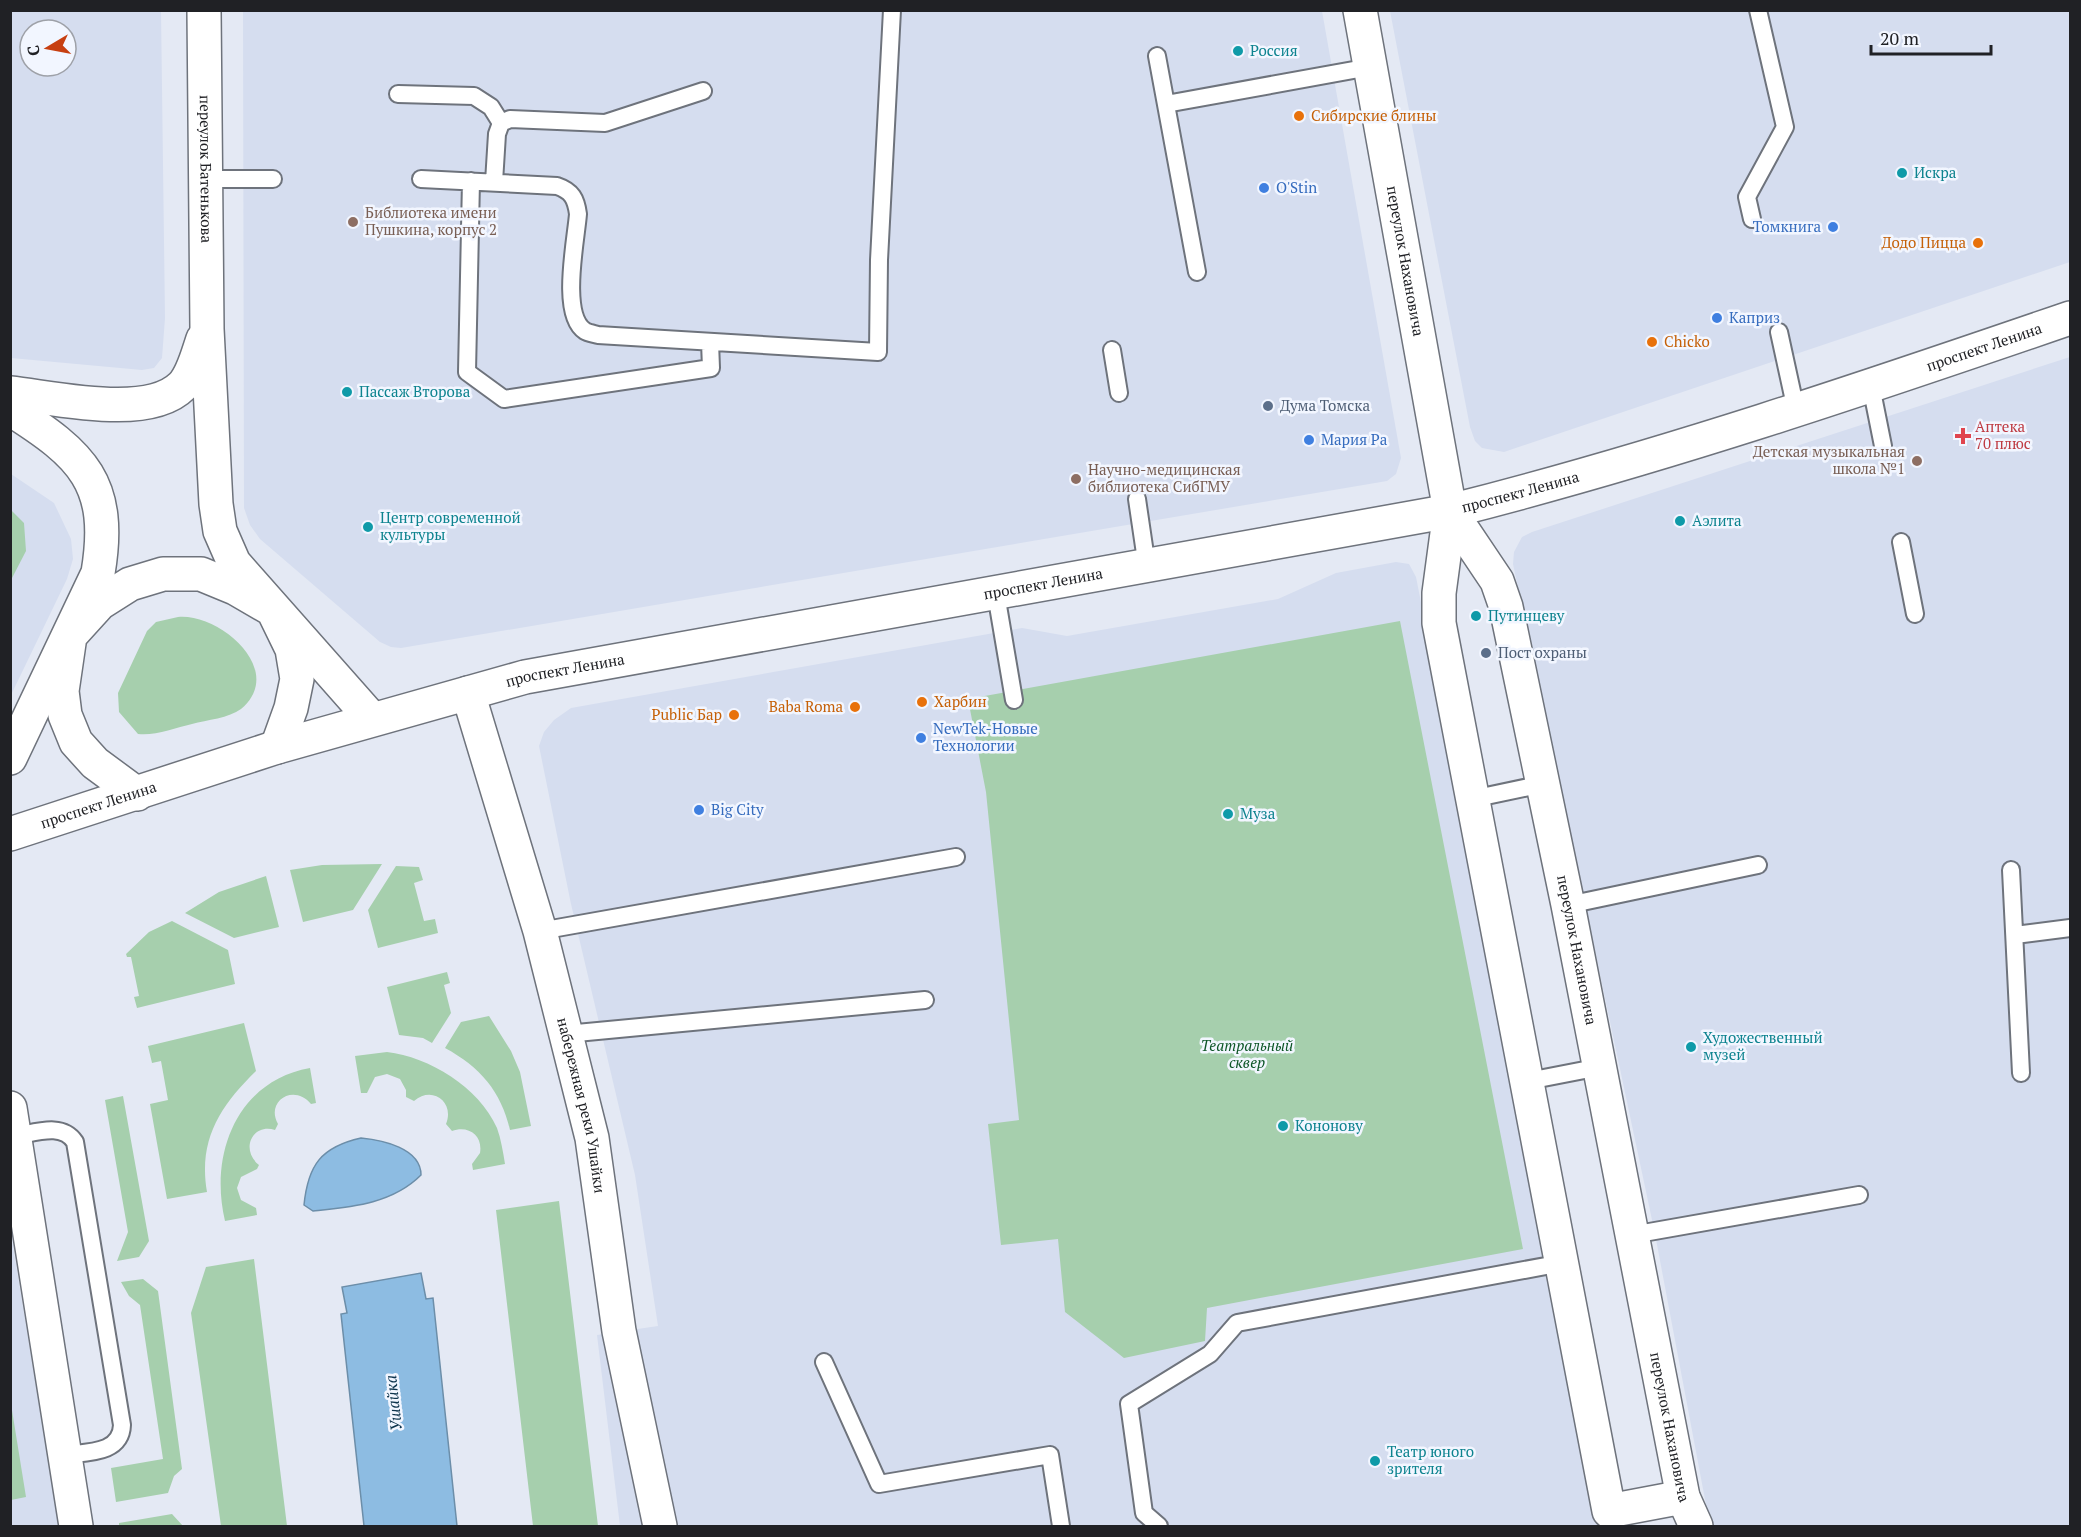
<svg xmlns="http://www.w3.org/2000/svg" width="2081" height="1537" viewBox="0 0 2081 1537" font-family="'PT Serif',serif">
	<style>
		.built { fill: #d5ddef; fill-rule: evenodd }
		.green { fill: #a6cfad }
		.water { fill: #8dbce2; stroke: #6c8ea9; stroke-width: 1.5 }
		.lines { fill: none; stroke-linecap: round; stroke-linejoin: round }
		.lane-casing { stroke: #6e737c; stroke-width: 20 }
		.street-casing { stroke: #6e737c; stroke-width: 36 }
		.secondary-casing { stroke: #6e737c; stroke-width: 36 }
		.primary-casing { stroke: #6e737c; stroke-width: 36 }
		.lane { stroke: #fff; stroke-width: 16 }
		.street { stroke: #fff; stroke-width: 33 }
		.secondary { stroke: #fff; stroke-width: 33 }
		.primary { stroke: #fff; stroke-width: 33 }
		.culture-dot { fill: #0f9aa8; stroke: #f2f6ff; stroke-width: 2 }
		.food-dot { fill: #e8710a; stroke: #f2f6ff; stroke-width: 2 }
		.shop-dot { fill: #3f7fe0; stroke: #f2f6ff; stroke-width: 2 }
		.education-dot { fill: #8d6e63; stroke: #f2f6ff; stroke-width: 2 }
		.service-dot { fill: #5c6f8a; stroke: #f2f6ff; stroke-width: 2 }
		.health-dot { fill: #e0444e; stroke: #f2f6ff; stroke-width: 2 }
		.labels { text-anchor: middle; stroke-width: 5; stroke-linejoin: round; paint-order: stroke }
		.culture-label { font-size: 15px; fill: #0d838f; stroke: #f2f6ff; text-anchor: start }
		.food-label { font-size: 15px; fill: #c56008; stroke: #f2f6ff; text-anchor: start }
		.street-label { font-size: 15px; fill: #202125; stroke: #f2f6ff }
		.shop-label { font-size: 15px; fill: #366cbe; stroke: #f2f6ff; text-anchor: start }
		.education-label { font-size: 15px; fill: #785e54; stroke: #f2f6ff; text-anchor: start }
		.service-label { font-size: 15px; fill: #4e5e75; stroke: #f2f6ff; text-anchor: start }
		.health-label { font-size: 15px; fill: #be3a42; stroke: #f2f6ff; text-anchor: start }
		.park-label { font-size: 15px; font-style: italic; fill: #0d5627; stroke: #f2f6ff }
		.water-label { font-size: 16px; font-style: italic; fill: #0e344d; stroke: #f2f6ff }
	</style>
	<rect width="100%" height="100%" fill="#e4e9f4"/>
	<!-- built -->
	<path class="built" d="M10 11H161L165 318 162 358 154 368 142 370 11 358ZM30 30H66V66H30Z
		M243 11H1322L1395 424 1401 458 1396 474 1387 481 401 648 391 647 380 642 260 539 250 525 244 508Z
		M1390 11H2070V262L1504 452 1482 448 1475 441 1470 427Z
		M2070 357V1526H1710L1655 1234 1513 564 1514 552 1522 537 1532 532Z
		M11 474 54 503 71 539 73 559 67 579 11 695Z
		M1396 562 1409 564 1416 577 1540 1203 1599 1526H620L597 1335 658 1326 635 1175 571 904 539 746 544 732 554 720 571 708 1022 628 1067 636 1278 599 1336 573Z
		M11 1234 59 1526H11Z"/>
	<!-- green -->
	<path class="green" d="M11 510 24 523 26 551 11 580Z
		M178 617C219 613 287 670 241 709 229 718 207 720 192 724 175 728 155 736 138 734L119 712 118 693 147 631 156 622Z
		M1400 621 1523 1249 1207 1308 1205 1341 1124 1358 1065 1312 1058 1239 1001 1245 988 1124 1019 1120 986 792 968 699Z
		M382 864 353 910 303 922 290 870 322 865Z
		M396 866 419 867 423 880 414 883 424 921 435 919 438 933 378 948 368 910Z
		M266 876 279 927 234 938 185 913 219 892Z
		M172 921 228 950 235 984 137 1008 134 997 139 996 131 957H127L126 954 149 932Z
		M447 972 450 983 444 985 451 1013 432 1043 423 1038 399 1035 387 987Z
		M489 1016 511 1051 520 1072 531 1126 510 1130C501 1091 480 1067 445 1048L461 1022Z
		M244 1023 256 1071C220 1106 198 1140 207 1192L167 1199 150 1104 168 1100 161 1061 152 1063 148 1046Z
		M387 1052C429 1057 479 1087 497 1128 501 1139 503 1152 505 1164L473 1170 472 1164 480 1153C483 1136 469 1125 452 1131L446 1124C455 1102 432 1085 414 1101L406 1097V1090L400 1079 387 1074 375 1077 367 1093H361L355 1056Z
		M310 1068 316 1103 311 1104C294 1083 265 1101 278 1124L275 1130C252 1123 240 1150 259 1165L257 1169 241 1177 237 1188 241 1200 256 1208 257 1215 225 1221C209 1154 237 1081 310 1068Z
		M123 1096 149 1241 139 1257 117 1261 128 1232 105 1100Z
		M559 1201 598 1526H533L496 1210Z
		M254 1259 287 1526H221L191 1313 206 1267Z
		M143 1279 158 1291 182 1469 174 1476 168 1493 116 1502 111 1468 163 1459 140 1305 129 1296 121 1282Z
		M11 1404 26 1497 11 1500H10Z
		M172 1514 183 1526H119V1523Z"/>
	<!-- water -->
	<path class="water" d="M361 1138C382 1140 421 1148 421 1175 392 1204 351 1207 313 1211L304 1205C308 1165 321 1147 361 1138Z
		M421 1273 426 1299 433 1298 457 1526H364L341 1314 347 1313 342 1287Z"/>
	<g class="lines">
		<defs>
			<path id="lane" d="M1157 56 1197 272
				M398 94 474 96 491 107 501 123
				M1166 104 1370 67
				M206 179H273
				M421 179 557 186C572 191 576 199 578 214 576 240 560 315 585 331 588 333 595 334 598 335L878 352 879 260 892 10
				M471 181 467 372 504 399 711 368 710 342
				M494 182 497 134 501 123 510 119 605 123 703 91
				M1752 219 1747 197 1785 127 1758 10
				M1779 332 1796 410
				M1112 350 1119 393
				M1871 386 1883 446
				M1137 499 1147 567
				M1901 542 1915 614
				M996 594 1014 700
				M1472 799 1543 784
				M2011 870 2021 1073
				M1568 905 1758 865
				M540 931 956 857
				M2015 935 2070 928
				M566 1034 925 1000
				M1528 1081 1600 1067
				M15 1136C35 1133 62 1122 75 1142L122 1425C121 1454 87 1452 65 1455
				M1632 1235 1859 1195
				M824 1362 879 1484 1050 1455 1061 1526
				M1159 1526 1144 1513 1129 1404 1210 1354 1237 1323 1562 1263"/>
			<g id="street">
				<path id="s1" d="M1360 10 1450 511 1439 593V623L1609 1511 1683 1497"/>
				<path id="s2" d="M1450 511 1497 581 1506 607 1568 905 1683 1497 1696 1526"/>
				<path id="s3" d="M468 693 540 931 592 1138 619 1331 660 1526"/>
				<path d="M10 1108 76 1526"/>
			</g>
			<g id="secondary">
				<path id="s4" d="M204 10 207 329 216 504 220 531 234 563 371 718"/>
				<path d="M10 393C56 398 148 420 182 386 193 375 198 353 203 339"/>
				<path d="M10 409C83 455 113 483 98 573L10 758"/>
				<path d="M137 794 95 763 76 742 65 715 62 691 70 636 100 603 130 584 163 574H201L235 588 273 610 292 649 297 679 291 708 277 747"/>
			</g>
			<g id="primary">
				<path id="s5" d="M10 834 277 747 525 677 1450 511C1660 458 1866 388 2070 318"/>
			</g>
		</defs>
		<!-- lane casing -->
		<use href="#lane" class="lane-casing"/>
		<!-- street casing -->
		<use href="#street" class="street-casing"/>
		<!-- secondary casing -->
		<use href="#secondary" class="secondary-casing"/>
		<!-- primary casing -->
		<use href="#primary" class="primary-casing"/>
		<!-- lane -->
		<use href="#lane" class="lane"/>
		<!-- street -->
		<use href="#street" class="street"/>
		<!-- secondary -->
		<use href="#secondary" class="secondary"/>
		<!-- primary -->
		<use href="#primary" class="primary"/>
	</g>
	<!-- markers -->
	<g class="culture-dot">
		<circle cx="1238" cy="51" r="6"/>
		<circle cx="1902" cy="173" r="6"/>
		<circle cx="347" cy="392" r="6"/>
		<circle cx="1680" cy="521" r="6"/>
		<circle cx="368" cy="527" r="6"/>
		<circle cx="1476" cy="616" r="6"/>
		<circle cx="1228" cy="814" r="6"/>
		<circle cx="1691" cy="1047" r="6"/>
		<circle cx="1283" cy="1126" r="6"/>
		<circle cx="1375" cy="1461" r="6"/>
	</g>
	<g class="food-dot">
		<circle cx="1299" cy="116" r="6"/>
		<circle cx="1978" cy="243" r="6"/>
		<circle cx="1652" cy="342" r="6"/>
		<circle cx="922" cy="702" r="6"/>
		<circle cx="855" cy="707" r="6"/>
		<circle cx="734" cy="715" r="6"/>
	</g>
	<g class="shop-dot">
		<circle cx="1264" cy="188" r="6"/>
		<circle cx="1833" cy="227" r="6"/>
		<circle cx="1717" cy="318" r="6"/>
		<circle cx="1309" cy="440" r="6"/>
		<circle cx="921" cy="738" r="6"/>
		<circle cx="699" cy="810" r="6"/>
	</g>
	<g class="education-dot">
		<circle cx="353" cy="222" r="6"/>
		<circle cx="1917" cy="461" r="6"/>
		<circle cx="1076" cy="479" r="6"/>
	</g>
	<g class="service-dot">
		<circle cx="1268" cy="406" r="6"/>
		<circle cx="1486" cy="653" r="6"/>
	</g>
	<path class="health-dot" d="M1960 427h6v6h6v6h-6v6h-6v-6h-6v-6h6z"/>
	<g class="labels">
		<!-- culture labels -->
		<g class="culture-label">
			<text x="1250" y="56">Россия</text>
			<text x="1914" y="178">Искра</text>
			<text x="359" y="397">Пассаж Второва</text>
			<text x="380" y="523">Центр современной<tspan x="380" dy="17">культуры</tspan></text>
			<text x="1692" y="526">Аэлита</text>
			<text x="1488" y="621">Путинцеву</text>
			<text x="1240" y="819">Муза</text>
			<text x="1703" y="1043">Художественный<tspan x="1703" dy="17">музей</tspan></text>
			<text x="1295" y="1131">Кононову</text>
			<text x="1387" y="1457">Театр юного<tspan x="1387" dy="17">зрителя</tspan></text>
		</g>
		<!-- food labels -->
		<g class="food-label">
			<text x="1311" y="121">Сибирские блины</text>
			<text x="1966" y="248" text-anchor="end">Додо Пицца</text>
			<text x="1664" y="347">Chicko</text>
			<text x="934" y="707">Харбин</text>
			<text x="843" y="712" text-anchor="end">Baba Roma</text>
			<text x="722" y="720" text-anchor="end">Public Бар</text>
		</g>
		<!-- street labels -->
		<g class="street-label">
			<text dy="5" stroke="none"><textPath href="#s4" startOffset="159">переулок Батенькова</textPath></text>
			<text dy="5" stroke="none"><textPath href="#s1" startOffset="255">переулок Нахановича</textPath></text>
			<text dy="5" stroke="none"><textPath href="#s5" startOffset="2037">проспект Ленина</textPath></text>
			<text dy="5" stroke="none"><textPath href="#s5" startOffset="1551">проспект Ленина</textPath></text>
			<text dy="5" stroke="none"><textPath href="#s5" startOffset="1065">проспект Ленина</textPath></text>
			<text dy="5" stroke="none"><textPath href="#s5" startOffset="579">проспект Ленина</textPath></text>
			<text dy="5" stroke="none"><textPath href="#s5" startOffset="93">проспект Ленина</textPath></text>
			<text dy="5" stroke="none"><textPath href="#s2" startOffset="462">переулок Нахановича</textPath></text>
			<text dy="5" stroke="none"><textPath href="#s3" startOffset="428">набережная реки Ушайки</textPath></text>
			<text dy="5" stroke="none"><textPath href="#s2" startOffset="948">переулок Нахановича</textPath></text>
		</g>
		<!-- shop labels -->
		<g class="shop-label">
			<text x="1276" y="193">O'Stin</text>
			<text x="1821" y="232" text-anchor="end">Томкнига</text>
			<text x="1729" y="323">Каприз</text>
			<text x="1321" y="445">Мария Ра</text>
			<text x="933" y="734">NewTek-Новые<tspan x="933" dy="17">Технологии</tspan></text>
			<text x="711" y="815">Big City</text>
		</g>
		<!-- education labels -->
		<g class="education-label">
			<text x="365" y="218">Библиотека имени<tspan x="365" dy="17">Пушкина, корпус 2</tspan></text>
			<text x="1905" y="457" text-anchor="end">Детская музыкальная<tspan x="1905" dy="17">школа №1</tspan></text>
			<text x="1088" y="475">Научно-медицинская<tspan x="1088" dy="17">библиотека СибГМУ</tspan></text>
		</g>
		<!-- service labels -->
		<g class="service-label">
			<text x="1280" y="411">Дума Томска</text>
			<text x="1498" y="658">Пост охраны</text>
		</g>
		<!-- health labels -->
		<g class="health-label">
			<text x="1975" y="432">Аптека<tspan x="1975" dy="17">70 плюс</tspan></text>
		</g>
		<!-- park labels -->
		<g class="park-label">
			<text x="1247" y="1051">Театральный<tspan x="1247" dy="17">сквер</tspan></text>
		</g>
		<!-- water labels -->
		<g class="water-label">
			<text transform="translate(393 1403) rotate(-96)" y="6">Ушайка</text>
		</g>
	</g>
	<!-- border -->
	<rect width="2081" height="1537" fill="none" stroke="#202125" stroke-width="24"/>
	<!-- north arrow -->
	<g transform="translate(48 48) rotate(260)"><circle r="28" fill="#f2f6ff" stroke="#9ea1a8" stroke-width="1.5"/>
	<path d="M0-4.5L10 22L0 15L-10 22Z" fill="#c73f11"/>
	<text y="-9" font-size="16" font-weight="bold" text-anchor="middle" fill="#202125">С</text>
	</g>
	<!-- scale -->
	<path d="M1871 45v9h120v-9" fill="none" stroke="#202125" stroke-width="3"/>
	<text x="1880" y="45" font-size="18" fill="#202125" stroke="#f2f6ff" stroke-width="4.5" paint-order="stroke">20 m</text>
</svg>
